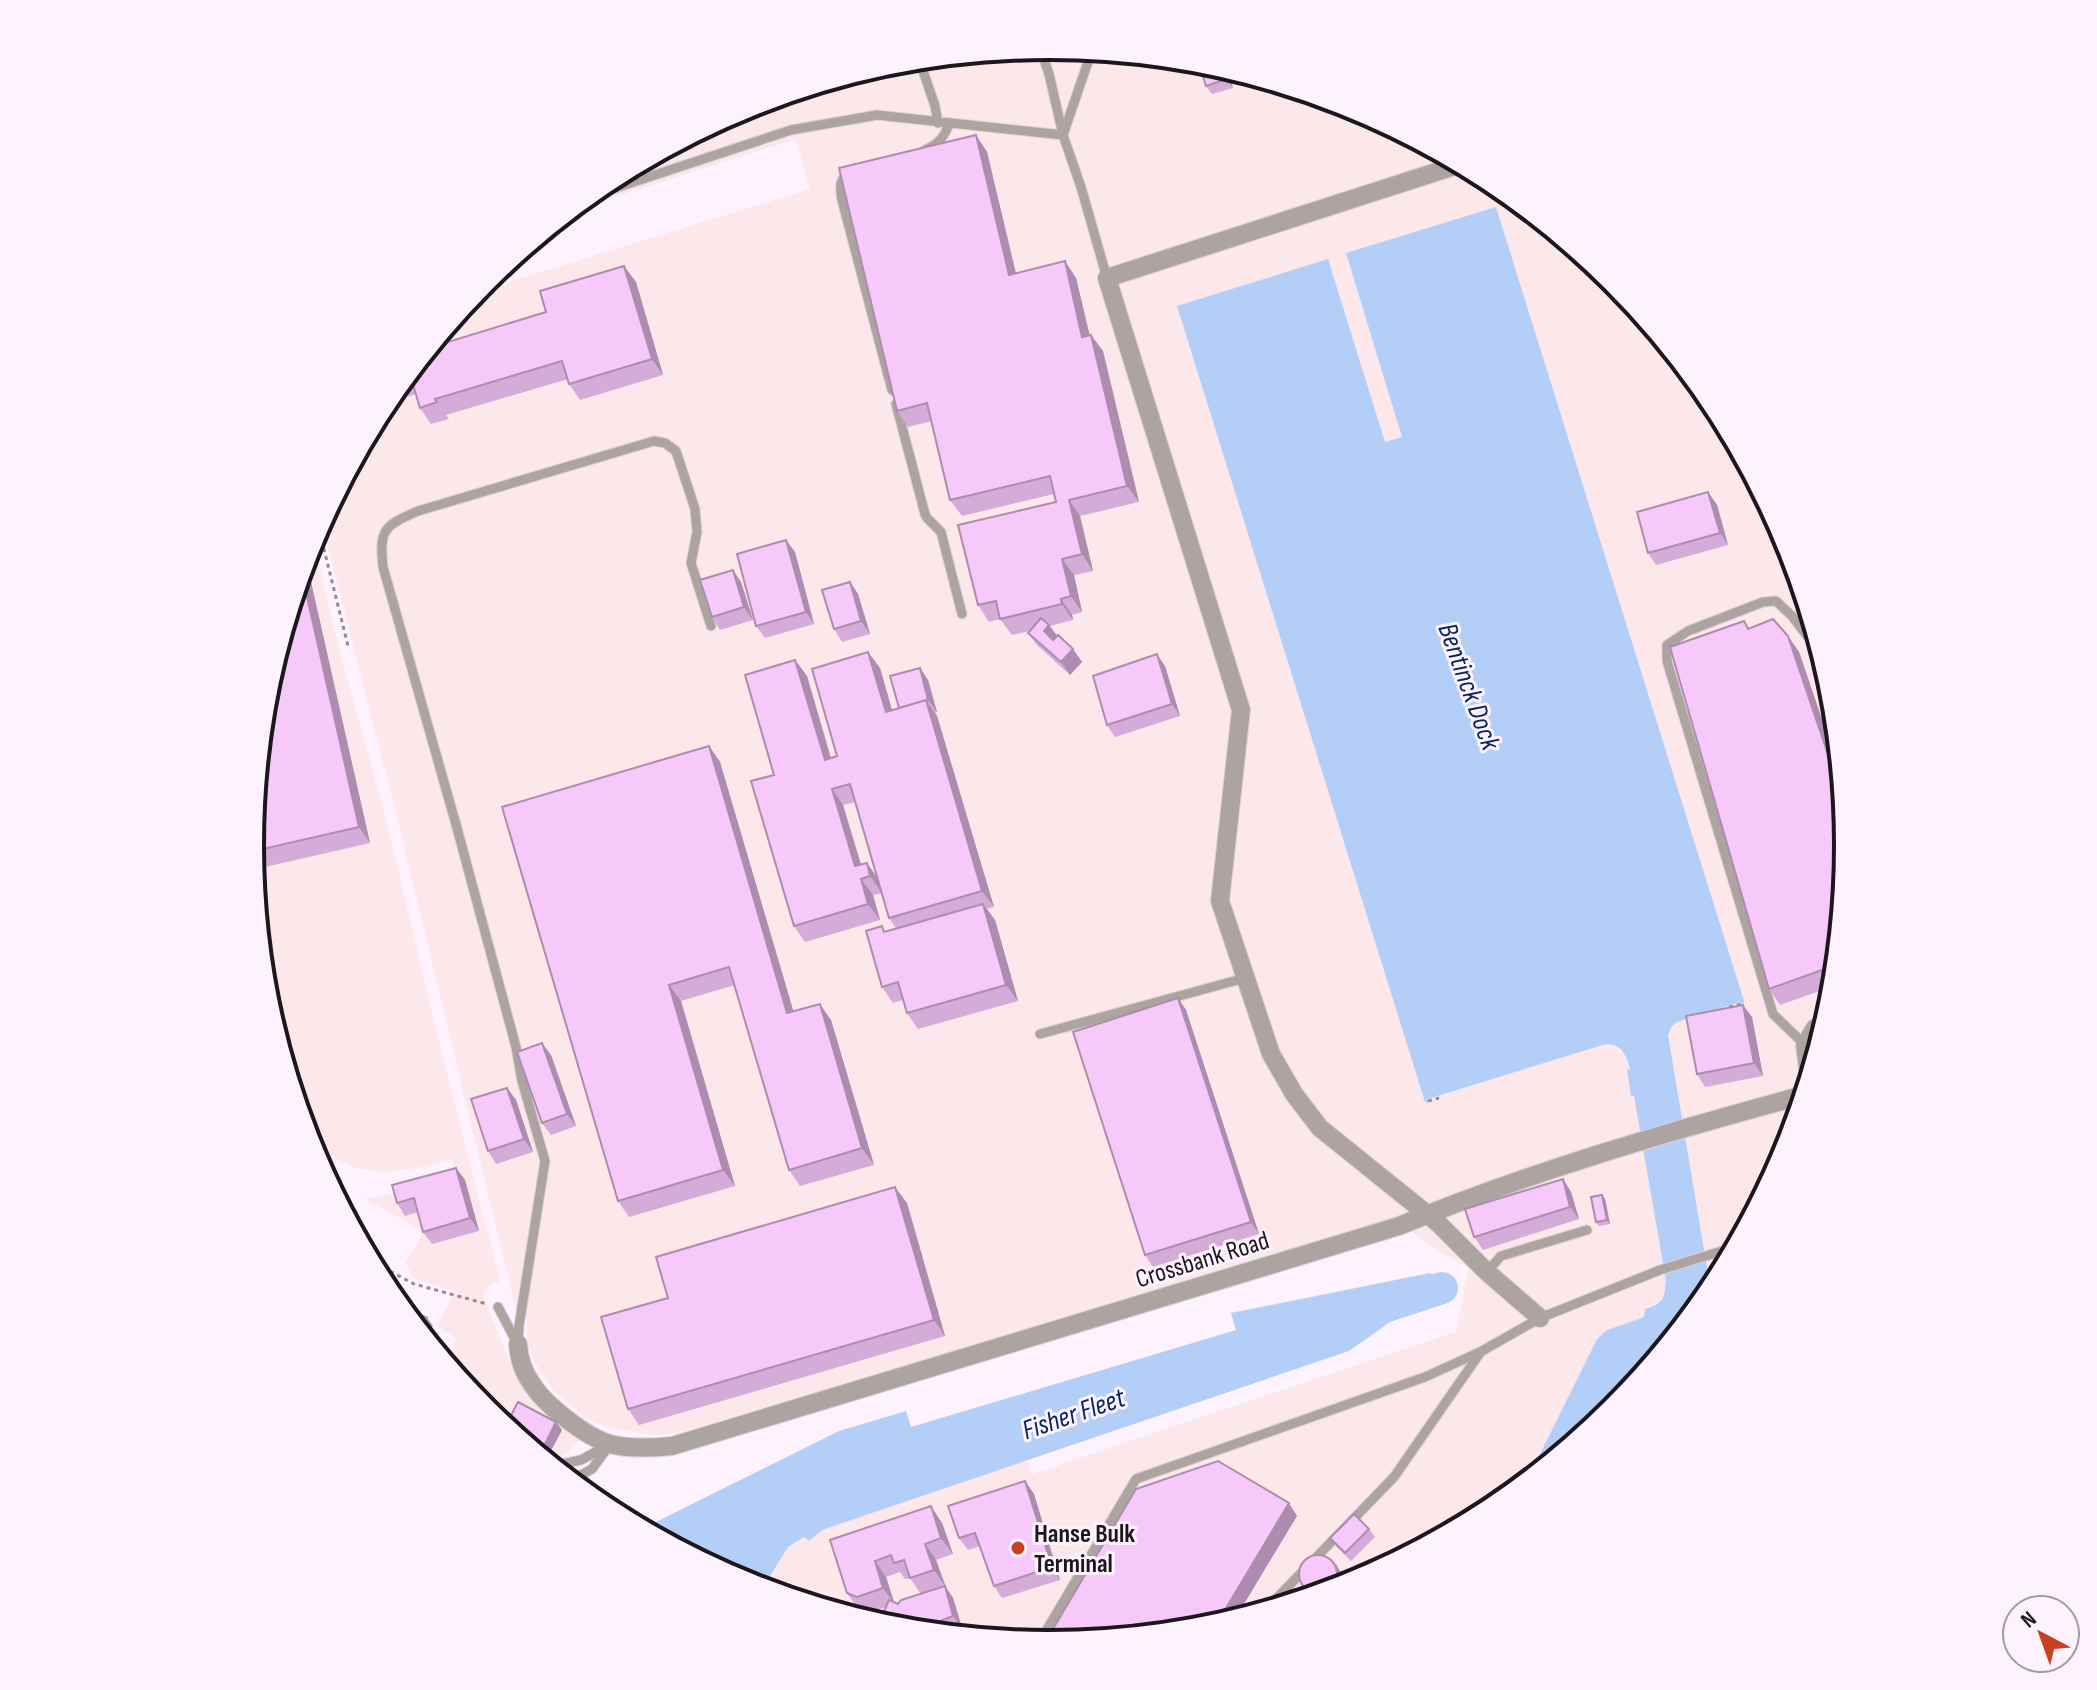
<svg xmlns="http://www.w3.org/2000/svg" width="2097" height="1690" viewBox="0 0 2097 1690" font-family="'Sofia Sans Condensed',sans-serif">
	<style>
		.industrial { fill: #fce7ea }
		.water { fill: #b4cff7 }
		.lines { fill: none; stroke-linecap: round; stroke-linejoin: round }
		.river { stroke: #b4cff7; stroke-width: 32 }
		.lane-casing { stroke: #dacfda; stroke-width: 11 }
		.street-casing { stroke: #dacfda; stroke-width: 20 }
		.path { stroke: #958c95; stroke-width: 3; stroke-dasharray: 4 4; stroke-linecap: butt }
		.lane { stroke: #ada4a1; stroke-width: 9 }
		.street { stroke: #ada4a1; stroke-width: 18 }
		.wall { fill: #d4acd7; fill-rule: evenodd }
		.shaded-wall { fill: #ad8caf }
		.building { fill: #f7c8fa; stroke: #ad8caf; stroke-width: 2 }
		.poi-dot { fill: #c93f22; stroke: #fef2fe; stroke-width: 3 }
		.labels { text-anchor: middle; stroke-width: 6; stroke-linejoin: round; paint-order: stroke }
		.street-label { font-size: 26px; fill: #1c171c; stroke: #fef2fe }
		.poi-label { font-size: 26px; font-weight: bold; fill: #1c171c; stroke: #fef2fe; text-anchor: start }
		.water-label { font-size: 28px; font-style: italic; fill: #00265e; stroke: #fef2fe }
		.rim { fill: none; stroke: #1c171c; stroke-width: 4 }
	</style>
	<rect width="100%" height="100%" fill="#fef2fe"/>
	<!-- industrial -->
	<path class="industrial" d="M1049 46 1205 61 1355 107 1493 181 1614 280 1713 401 1787 540 1832 690 1847 845 1832 1001 1786 1151 1711 1291 1668 1035 1672 1026 1677 1022 1741 1002 1742 1005 1346 254 1403 437 1385 443 1328 259 1427 1100 1606 1044H1613L1619 1047 1626 1056 1629 1067 1630 1070 1627 1071 1631 1095H1634L1666 1282V1291L1662 1301 1645 1309 1644 1317 1607 1330 1597 1339 1537 1460 1546 1465 1492 1510 1354 1583 1204 1629 1048 1644 892 1629 762 1588 788 1547 804 1537 809 1541 822 1530 1027 1460 1032 1474 1456 1332 1469 1268 1437 1250 1393 1218 678 1433 651 1435 610 1428 585 1418 553 1390 534 1361 528 1344 526 1313 516 1310 397 817 321 519 384 401 473 293 810 189 796 139 567 212 605 180 743 107 893 61Z
		M312 536 339 649 386 819 437 1034 500 1281 491 1284 483 1295 513 1371 529 1394 579 1440 568 1453 557 1458 545 1461 483 1410 444 1362 457 1339 437 1326 455 1291 418 1280 412 1276 406 1263 424 1231 365 1199 454 1180 453 1159 417 1168 383 1172 355 1168 309 1146 265 1000 250 845 265 689Z"/>
	<!-- water -->
	<path class="water" d="M1496 207 1744 1001 1742 1005 1740 1002 1677 1022 1672 1026 1668 1035 1711 1291 1613 1410 1546 1465 1537 1460 1597 1339 1607 1330 1644 1317 1645 1309C1664 1303 1664 1299 1666 1281L1634 1096H1631L1627 1070 1630 1069C1627 1056 1621 1043 1606 1044L1428 1099V1103L1425 1102 1177 306 1328 259 1385 442 1402 437 1346 253Z
		M1430 1273 1440 1280 1383 1327 1349 1351 822 1530 809 1541 804 1537 788 1547 762 1589 742 1583 636 1526H648L839 1431 906 1411 911 1427 1236 1330 1231 1313Z"/>
	<g class="lines">
		<!-- river -->
		<path class="river" d="M1381 1308 1442 1288"/>
		<defs>
			<path id="lane" d="M1040 47 1049 74 1063 135
				M919 59 935 106 938 123
				M1063 135 1092 50
				M925 150C938 144 944 138 949 124
				M850 172C838 180 840 187 842 200L892 390
				M582 199 791 130 877 115 1063 135 1081 187 1107 278
				M896 404 925 514 927 518 941 532 962 614
				M1040 1034 1245 978
				M1805 1045 1773 1014 1667 661V645L1688 631 1763 602 1776 601 1792 616 1808 637H1816
				M1487 1272 1501 1256 1587 1230
				M498 1307 516 1341
				M518 1344 519 1326 545 1161 522 1081 516 1047 457 828 383 567C379 529 384 526 418 511L654 441 665 443 676 451 695 509 697 532 691 563 711 626
				M552 1466 581 1460 610 1444
				M570 1481 592 1469 608 1447
				M1269 1609 1275 1600 1394 1477 1480 1353
				M1039 1643 1136 1479 1425 1377 1482 1351 1540 1318 1660 1270 1735 1247"/>
			<path id="street" d="M1461 164 1107 278 1241 710 1220 901 1271 1054 1294 1094 1320 1128 1438 1223 1487 1272 1540 1318
				M1809 1077 1805 1045 1815 1028 1825 1025
				M518 1344C519 1359 523 1372 532 1384 545 1405 586 1437 610 1444 629 1449 652 1448 672 1446L1399 1226C1529 1172 1667 1132 1804 1095"/>
		</defs>
		<!-- lane casing -->
		<use href="#lane" class="lane-casing"/>
		<!-- street casing -->
		<use href="#street" class="street-casing"/>
		<!-- path -->
		<path class="path" d="M318 525 348 646
			M1729 1007 1741 1004
			M1428 1101 1439 1098
			M369 1260 414 1284 487 1304"/>
		<!-- lane -->
		<use href="#lane" class="lane"/>
		<!-- street -->
		<use href="#street" class="street"/>
	</g>
	<!-- wall -->
	<path class="wall" d="M1227 68 1233 88 1212 94 1206 86Z
		M976 135 987 152 1016 273 1076 278 1089 335 1103 351 1139 502 1080 516 1093 571 1074 575 1082 612 1072 615 1073 620 1050 626 1057 636 1073 649 1082 662 1070 675 1037 645 1028 633 1030 631 1012 635 1000 619 989 622 978 605 1056 502 1054 494 962 516 950 500 932 421 908 427 897 411Z
		M624 266 636 282 663 375 580 400 569 384 568 379 446 415 449 419 431 424 420 408 416 394 383 404 428 348 546 312Z
		M1708 492 1717 505 1728 545 1656 565 1648 553Z
		M786 540 795 552 814 624 765 638 756 626Z
		M302 568 311 582 370 843 252 870 250 845 265 689Z
		M741 582 753 620 720 630 712 617Z
		M850 582 858 594 870 634 842 642 834 629Z
		M1749 629 1788 636 1799 652 1841 775 1848 845 1834 986 1780 1005 1769 989Z
		M795 660 807 676 831 758 837 756 880 668 892 710 899 708 920 668 928 680 937 712 935 713 937 716 994 907 987 909 995 920 1018 1001 918 1029 907 1013 903 1000 893 1003 882 987 886 931 896 928 889 918 882 893 873 895 880 920 805 942 794 926 774 775ZM855 802 878 879 867 863 861 865 843 805Z
		M1165 666 1180 716 1115 737 1107 725Z
		M709 746 720 762 793 1012 831 1020 874 1165 800 1186 789 1170 735 985 681 1001 735 1186 629 1217 618 1201Z
		M1178 998 1186 1010 1259 1234 1153 1267 1145 1255Z
		M1752 1017 1763 1076 1705 1087 1697 1074Z
		M551 1055 576 1126 551 1135 542 1123Z
		M507 1088 516 1100 533 1152 496 1164 488 1151Z
		M456 1168 465 1180 479 1231 432 1244 423 1232 418 1212 405 1216 397 1203Z
		M1563 1179 1571 1192 1579 1219 1483 1250 1474 1237Z
		M1602 1195 1605 1199 1610 1224 1599 1226 1596 1222Z
		M907 1203 945 1336 639 1425 628 1409 668 1298Z
		M505 1427 562 1430 547 1458 533 1450Z
		M1025 1481 1034 1494 1060 1580 1002 1598 994 1586 980 1546 968 1550 959 1538Z
		M942 1523 953 1554 936 1560 945 1587 953 1598 962 1628 947 1634 892 1629 885 1626 880 1620 886 1607 868 1613 858 1609 847 1593 830 1540ZM900 1572 905 1579 910 1578 921 1594 898 1604 894 1602 886 1577Z
		M1369 1529 1375 1537 1351 1561 1336 1546 1330 1538Z"/>
	<!-- shaded-wall -->
	<path class="shaded-wall" d="M1223 67 1227 68 1233 88 1227 79Z
		M976 135 987 152 1020 291 1009 275Z
		M1065 261 1076 278 1094 353 1082 337Z
		M624 266 636 282 663 375 652 359Z
		M1091 335 1103 351 1139 502 1127 486Z
		M409 370 417 393 408 381 406 374Z
		M1708 492 1717 505 1728 545 1720 533Z
		M1069 500 1080 516 1093 571 1082 554Z
		M786 540 795 552 814 624 806 612Z
		M1062 559 1074 575 1082 612 1071 596Z
		M302 568 311 582 370 843 359 827 301 570Z
		M733 570 741 582 753 620 744 607Z
		M850 582 858 594 870 634 861 621Z
		M1061 599 1072 615 1073 620 1062 604Z
		M1049 625 1058 637 1052 643 1044 631Z
		M1788 636 1799 652 1841 775 1843 799Z
		M1073 649 1082 662 1070 675 1061 662Z
		M868 652 880 668 897 728 886 712Z
		M1157 654 1165 666 1180 716 1172 704Z
		M795 660 807 676 836 776 825 760Z
		M920 668 928 680 937 712 928 700Z
		M926 700 937 716 994 907 982 891Z
		M709 746 720 762 799 1030 787 1013Z
		M832 789 843 805 865 878 855 866Z
		M867 863 878 879 882 893 870 876Z
		M861 879 873 895 880 920 868 904Z
		M983 904 995 920 1018 1001 1006 985Z
		M669 985 681 1001 735 1186 723 1170Z
		M1178 998 1186 1010 1259 1234 1251 1222Z
		M820 1004 831 1020 874 1165 862 1148Z
		M1743 1005 1752 1017 1763 1076 1754 1063Z
		M542 1043 551 1055 576 1126 567 1114Z
		M507 1088 516 1100 533 1152 524 1139Z
		M456 1168 465 1180 479 1231 470 1218Z
		M1563 1179 1571 1192 1579 1219 1570 1207Z
		M895 1187 907 1203 945 1336 934 1320Z
		M1602 1195 1605 1199 1610 1224 1607 1220Z
		M427 1318 433 1326 426 1338 429 1342 428 1343 420 1331Z
		M556 1422 562 1430 547 1458 542 1450Z
		M1025 1481 1034 1494 1060 1580 1052 1567Z
		M1289 1503 1297 1516 1235 1619 1216 1625Z
		M931 1506 942 1523 953 1554 941 1538Z
		M925 1544 936 1560 946 1587 934 1570Z
		M875 1561 886 1577 895 1605 883 1588Z
		M1336 1564 1341 1573 1343 1580V1587L1328 1591Z
		M945 1586 953 1598 962 1628 953 1616Z"/>
	<!-- building -->
	<path class="building" d="M1198 61 1223 67 1227 79 1206 86Z
		M976 135 1009 275 1065 261 1082 337 1091 335 1127 486 1069 500 1082 554 1062 559 1071 596 1061 599 1062 604 1000 619 996 601 978 605 958 525 1056 502 1050 476 950 500 927 403 897 411 839 168Z
		M624 266 652 359 569 384 562 361 435 399 437 402 420 408 409 371 428 348 546 312 540 291Z
		M406 374 408 381 398 384Z
		M1708 492 1720 533 1648 553 1637 512Z
		M786 540 806 612 756 626 737 554Z
		M301 570 359 827 250 852V845L265 689Z
		M733 570 744 607 712 617 700 580Z
		M850 582 861 621 834 629 822 590Z
		M1041 618 1049 625 1044 631 1053 640 1058 635 1073 649 1061 662 1028 633Z
		M1773 619 1788 636 1843 799 1848 845 1836 965 1769 989 1670 647 1744 621 1748 629Z
		M868 652 886 712 926 700 982 891 889 918 850 784 832 789 855 866 867 863 870 876 861 879 868 904 794 926 751 781 774 775 745 675 795 660 825 760 837 756 812 669Z
		M1157 654 1172 704 1107 725 1093 676Z
		M920 668 928 700H926L899 708 890 676Z
		M709 746 787 1013 820 1004 862 1148 789 1170 729 967 669 985 723 1170 618 1201 502 807Z
		M983 904 1006 985 907 1013 898 982 882 987 866 931 882 926 884 932Z
		M1178 998 1251 1222 1145 1255 1073 1032Z
		M1743 1005 1754 1063 1697 1074 1686 1016Z
		M542 1043 567 1114 542 1123 517 1052Z
		M507 1088 524 1139 488 1151 471 1099Z
		M456 1168 470 1218 423 1232 414 1198 397 1203 392 1185Z
		M1563 1179 1570 1207 1474 1237 1465 1209Z
		M895 1187 934 1320 628 1409 601 1317 668 1298 656 1257Z
		M1602 1195 1607 1220 1596 1222 1591 1197Z
		M408 1308 427 1318 420 1331 423 1333 422 1335 405 1314Z
		M518 1402 556 1422 542 1450 515 1436 505 1427Z
		M1218 1461 1289 1503 1216 1625 1204 1629 1044 1644 1136 1489Z
		M1025 1481 1052 1567 994 1586 975 1533 959 1538 948 1506Z
		M931 1506 941 1538 925 1544 934 1570 910 1578 904 1560 894 1563 891 1555 875 1561 883 1588 857 1597 847 1593 830 1540Z
		M1354 1514 1369 1529 1345 1553 1330 1538Z
		M1299 1574a19 19 0 1 1 38 0a19 19 0 1 1-38 0Z
		M1369 1560 1383 1564 1384 1567 1352 1584 1350 1580 1356 1566Z
		M945 1586 953 1616 915 1631 895 1629 880 1620 889 1600 898 1604 901 1600Z
		M1303 1591 1309 1592 1313 1596 1283 1605 1289 1594Z"/>
	<!-- markers -->
	<circle class="poi-dot" cx="1018" cy="1548" r="8"/>
	<g class="labels">
		<!-- street labels -->
		<g class="street-label">
			<text transform="translate(1202 1259) rotate(-17)" y="9">Crossbank Road</text>
		</g>
		<!-- poi labels -->
		<g class="poi-label">
			<text x="1034" y="1542">Hanse Bulk<tspan x="1034" dy="30">Terminal</tspan></text>
		</g>
		<!-- water labels -->
		<g class="water-label">
			<text transform="translate(1470 686) rotate(70)" y="10">Bentinck Dock</text>
			<text transform="translate(1073 1413) rotate(-19)" y="10">Fisher Fleet</text>
		</g>
	</g>
	<!-- crop -->
	<path d="M0 0H2097V1690H0ZM264 845a785 785 0 1 1 1570 0a785 785 0 1 1-1570 0Z" fill="#fef2fe" fill-rule="evenodd"/>
	<path class="rim" d="M264 845a785 785 0 1 1 1570 0a785 785 0 1 1-1570 0Z"/>
	<!-- north arrow -->
	<g transform="translate(2041 1634) rotate(319)"><circle r="38" fill="#fef2fe" stroke="#a49aa4" stroke-width="2"/>
	<path d="M0-6L14 30L0 20L-14 30Z" fill="#c93f22"/>
	<text y="-12" font-size="22" font-weight="bold" text-anchor="middle" fill="#1c171c">N</text>
	</g>
</svg>
